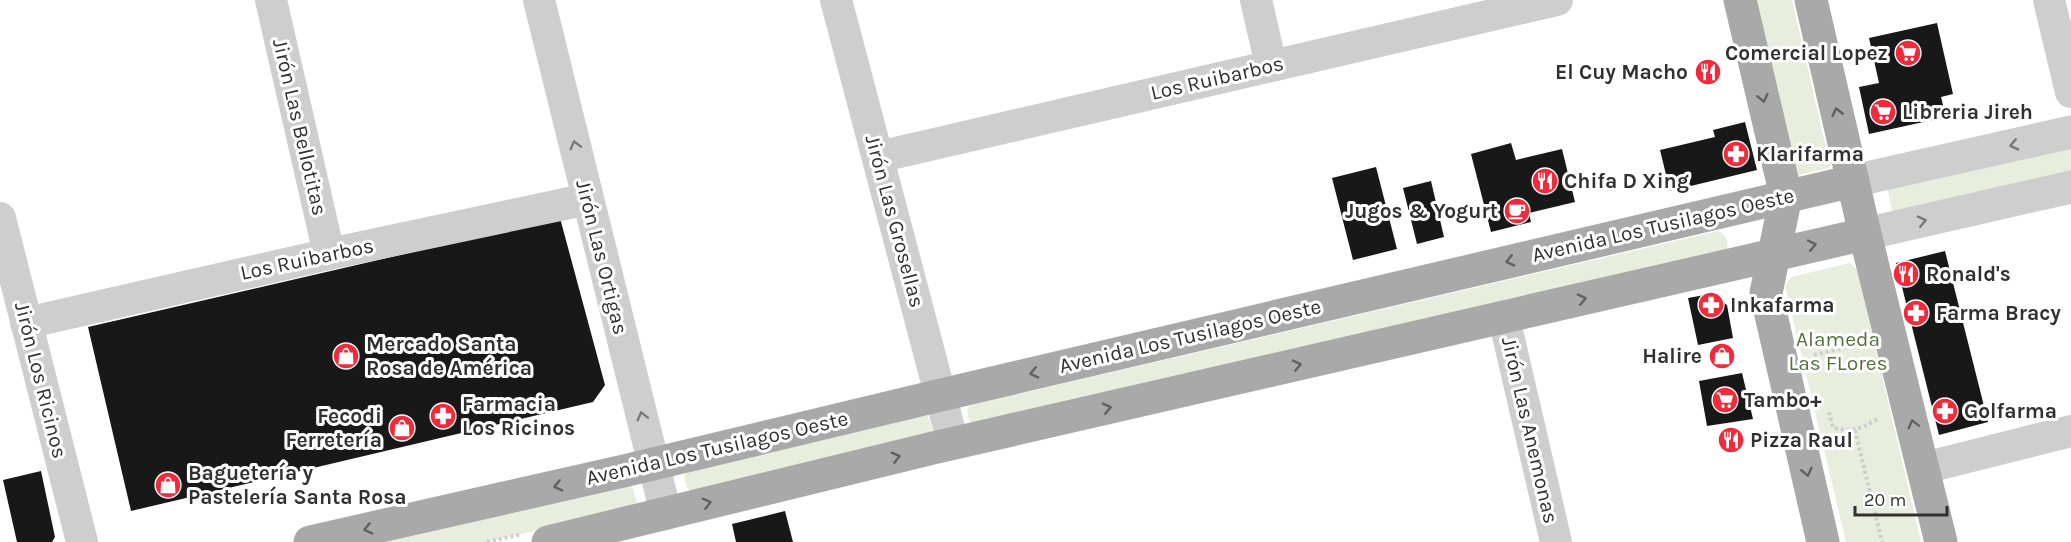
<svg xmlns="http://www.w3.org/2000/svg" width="2071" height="542" viewBox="0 0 2071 542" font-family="Karla,sans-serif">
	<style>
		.green { fill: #e7eede }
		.building { fill: #181818 }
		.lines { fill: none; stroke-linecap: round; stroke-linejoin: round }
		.path { stroke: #cecece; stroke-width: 4; stroke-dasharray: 3 3; stroke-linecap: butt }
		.minor { stroke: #cecece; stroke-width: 32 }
		.tertiary { stroke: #cecece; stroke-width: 33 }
		.primary { stroke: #a9a9a9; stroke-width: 33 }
		.oneway { stroke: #616161 }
		.oneway2 { stroke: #787878 }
		.labels { text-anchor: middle; stroke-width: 6; stroke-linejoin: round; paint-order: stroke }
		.poi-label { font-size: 21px; font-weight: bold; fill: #313131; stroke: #fff; text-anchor: start }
		.street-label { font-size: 21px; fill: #313131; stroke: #fff }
		.park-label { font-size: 21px; fill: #54703a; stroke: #fff }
	</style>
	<rect width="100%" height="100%" fill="#fff"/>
	<!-- green -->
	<path class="green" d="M1753 0H1792L1827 152 1832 162 1829 168 1795 176Z
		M2071 140V173L1893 215 1886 182Z
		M1718 231C1726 234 1729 242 1727 250L973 426C969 421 966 413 968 407L972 405Z
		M1850 263 1857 269 1921 542H1846L1785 286 1791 277Z
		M927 415 931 424 932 433 691 493C687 488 683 479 685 472Z
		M630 484 633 488 637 505 632 508 487 542H366Z"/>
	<!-- building -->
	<path class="building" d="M1937 23 1953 94 1941 97 1946 117 1869 134 1859 87 1879 83 1869 38Z
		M1745 122 1757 170 1670 191 1660 150 1715 137 1713 130Z
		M1511 143 1516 160 1562 149 1575 202 1529 213 1531 222 1491 232 1471 154Z
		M1376 167 1397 249 1353 260 1332 178Z
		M1431 181 1444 237 1417 244 1403 188Z
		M560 218 605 385 593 402 131 511 88 327Z
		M1945 251 1988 422 1939 435 1896 263Z
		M1710 294 1727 305 1733 338 1698 345 1688 298Z
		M1742 373 1753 419 1707 426 1699 381Z
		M41 471 55 537 52 542H17L3 480Z
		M785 511 793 542H736L732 524Z"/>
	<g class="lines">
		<!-- path -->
		<path class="path" d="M1814 355 1859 344
			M1829 412 1833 428C1851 432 1862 429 1877 419
			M1855 430 1882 542
			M487 542 519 535"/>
		<!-- minor -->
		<path class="minor" d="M271 0 329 254
			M539 0 666 514
			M836 0 953 443
			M1256 0 1271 65
			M2049 0 2071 92
			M878 157 1557 0
			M0 218 82 542
			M1504 318 1556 542
			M26 323 329 254 588 199
			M1924 468 2071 431"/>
		<!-- tertiary -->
		<path class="tertiary" d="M1853 181 2071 132
			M1865 234 2071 187"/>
		<!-- primary -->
		<path class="primary" d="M1740 0 1786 196 1766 293 1823 542
			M1811 0 1865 234 1941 542
			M310 542 628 470 941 395 1853 181
			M548 542 933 448 1865 234"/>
	</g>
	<!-- one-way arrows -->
	<defs><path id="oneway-chevron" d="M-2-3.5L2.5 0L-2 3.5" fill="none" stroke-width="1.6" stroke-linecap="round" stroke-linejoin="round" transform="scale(1.5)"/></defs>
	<g class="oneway">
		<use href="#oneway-chevron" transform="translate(1763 98) rotate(77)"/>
		<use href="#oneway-chevron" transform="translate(1837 112) rotate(-103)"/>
		<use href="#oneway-chevron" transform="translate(1812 245) rotate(-12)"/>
		<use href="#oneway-chevron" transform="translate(1510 261) rotate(167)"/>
		<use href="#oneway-chevron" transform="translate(1582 299) rotate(-13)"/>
		<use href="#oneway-chevron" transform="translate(1297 365) rotate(-13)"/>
		<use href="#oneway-chevron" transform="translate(1034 373) rotate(167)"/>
		<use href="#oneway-chevron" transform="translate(1107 408) rotate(-13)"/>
		<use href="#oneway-chevron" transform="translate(1913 424) rotate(-104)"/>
		<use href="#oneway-chevron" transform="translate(896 457) rotate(-14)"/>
		<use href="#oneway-chevron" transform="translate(1807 472) rotate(77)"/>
		<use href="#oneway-chevron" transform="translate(558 486) rotate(167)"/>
		<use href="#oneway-chevron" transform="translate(707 503) rotate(-14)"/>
		<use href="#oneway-chevron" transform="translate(368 529) rotate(167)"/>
	</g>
	<g class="oneway2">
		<use href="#oneway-chevron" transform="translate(575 145) rotate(-104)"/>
		<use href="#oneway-chevron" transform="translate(2014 145) rotate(167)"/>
		<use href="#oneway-chevron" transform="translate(1922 221) rotate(-13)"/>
		<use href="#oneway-chevron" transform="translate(642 416) rotate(-104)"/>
	</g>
	<!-- icons -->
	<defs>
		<symbol id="supermarket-disc" viewBox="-11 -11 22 22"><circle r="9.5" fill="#f12a3b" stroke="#fff"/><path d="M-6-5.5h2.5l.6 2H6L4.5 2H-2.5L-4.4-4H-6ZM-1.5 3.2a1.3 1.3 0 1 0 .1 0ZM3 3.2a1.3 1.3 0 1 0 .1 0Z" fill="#fff"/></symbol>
		<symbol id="restaurant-disc" viewBox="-11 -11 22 22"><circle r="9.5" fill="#f12a3b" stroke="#fff"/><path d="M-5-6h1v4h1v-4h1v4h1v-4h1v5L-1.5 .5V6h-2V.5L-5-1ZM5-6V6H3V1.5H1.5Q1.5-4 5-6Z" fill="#fff"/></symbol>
		<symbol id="pharmacy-disc" viewBox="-11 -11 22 22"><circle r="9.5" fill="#f12a3b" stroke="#fff"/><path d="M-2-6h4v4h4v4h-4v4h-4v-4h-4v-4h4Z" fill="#fff"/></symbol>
		<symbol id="cafe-disc" viewBox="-11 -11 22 22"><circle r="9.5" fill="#f12a3b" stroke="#fff"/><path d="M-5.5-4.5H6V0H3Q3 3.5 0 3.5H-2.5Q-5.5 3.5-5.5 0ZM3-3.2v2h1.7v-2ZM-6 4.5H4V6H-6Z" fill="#fff"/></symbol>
		<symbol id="shop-disc" viewBox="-11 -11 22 22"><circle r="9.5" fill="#f12a3b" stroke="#fff"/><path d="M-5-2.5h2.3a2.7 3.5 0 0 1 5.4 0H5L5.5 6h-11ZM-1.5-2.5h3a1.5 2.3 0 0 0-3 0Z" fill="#fff"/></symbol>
	</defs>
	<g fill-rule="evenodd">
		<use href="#supermarket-disc" x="1893" y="38" width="30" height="30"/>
		<use href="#restaurant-disc" x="1693" y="57" width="30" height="30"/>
		<use href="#supermarket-disc" x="1868" y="97" width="30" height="30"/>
		<use href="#pharmacy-disc" x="1721" y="139" width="30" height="30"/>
		<use href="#restaurant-disc" x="1530" y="166" width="30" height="30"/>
		<use href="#cafe-disc" x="1502" y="196" width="30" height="30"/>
		<use href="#restaurant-disc" x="1891" y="259" width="30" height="30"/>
		<use href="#pharmacy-disc" x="1696" y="290" width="30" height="30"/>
		<use href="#pharmacy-disc" x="1901" y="298" width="30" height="30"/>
		<use href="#shop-disc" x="331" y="341" width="30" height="30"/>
		<use href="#shop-disc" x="1707" y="341" width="30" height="30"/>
		<use href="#supermarket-disc" x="1710" y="385" width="30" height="30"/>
		<use href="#pharmacy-disc" x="1930" y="396" width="30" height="30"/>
		<use href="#pharmacy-disc" x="428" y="401" width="30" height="30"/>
		<use href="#shop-disc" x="387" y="413" width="30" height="30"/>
		<use href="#restaurant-disc" x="1716" y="425" width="30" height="30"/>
		<use href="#shop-disc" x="153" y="470" width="30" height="30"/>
	</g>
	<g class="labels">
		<!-- poi labels -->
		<g class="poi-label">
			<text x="1888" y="60" text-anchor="end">Comercial Lopez</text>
			<text x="1688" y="79" text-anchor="end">El Cuy Macho</text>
			<text x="1902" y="119">Libreria Jireh</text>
			<text x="1756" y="161">Klarifarma</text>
			<text x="1564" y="188">Chifa D Xing</text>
			<text x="1498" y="218" text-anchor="end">Jugos &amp; Yogurt</text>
			<text x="1926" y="281">Ronald's</text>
			<text x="1730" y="312">Inkafarma</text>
			<text x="1936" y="320">Farma Bracy</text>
			<text x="366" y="351">Mercado Santa<tspan x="366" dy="24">Rosa de América</tspan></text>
			<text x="1702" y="363" text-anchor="end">Halire</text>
			<text x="1744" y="407">Tambo+</text>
			<text x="462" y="411">Farmacia<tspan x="462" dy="24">Los Ricinos</tspan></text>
			<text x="1964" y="418">Golfarma</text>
			<text x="382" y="423" text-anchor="end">Fecodi<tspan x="382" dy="24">Ferretería</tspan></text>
			<text x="1750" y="447">Pizza Raul</text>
			<text x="188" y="480">Baguetería y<tspan x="188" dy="24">Pastelería Santa Rosa</tspan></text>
		</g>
		<!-- street labels -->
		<g class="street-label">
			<text transform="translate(1217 78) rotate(-13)" y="7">Los Ruibarbos</text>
			<text transform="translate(300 127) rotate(77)" y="7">Jirón Las Bellotitas</text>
			<text transform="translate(895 221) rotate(75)" y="7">Jirón Las Grosellas</text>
			<text transform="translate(1663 225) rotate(-13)" y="7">Avenida Los Tusilagos Oeste</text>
			<text transform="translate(602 257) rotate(76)" y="7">Jirón Las Ortigas</text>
			<text transform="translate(307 259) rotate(-12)" y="7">Los Ruibarbos</text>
			<text transform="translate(1190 336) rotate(-13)" y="7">Avenida Los Tusilagos Oeste</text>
			<text transform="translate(41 380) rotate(76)" y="7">Jirón Los Ricinos</text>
			<text transform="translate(1530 430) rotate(77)" y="7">Jirón Las Anemonas</text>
			<text transform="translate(717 448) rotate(-13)" y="7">Avenida Los Tusilagos Oeste</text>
		</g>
		<!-- park labels -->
		<g class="park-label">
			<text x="1838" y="346">Alameda<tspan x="1838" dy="24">Las FLores</tspan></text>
		</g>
	</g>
	<!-- scale -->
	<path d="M1855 506v9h92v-9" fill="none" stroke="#313131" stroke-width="3"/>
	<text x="1864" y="506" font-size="18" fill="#313131" stroke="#ffffff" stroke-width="4.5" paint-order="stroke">20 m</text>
</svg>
